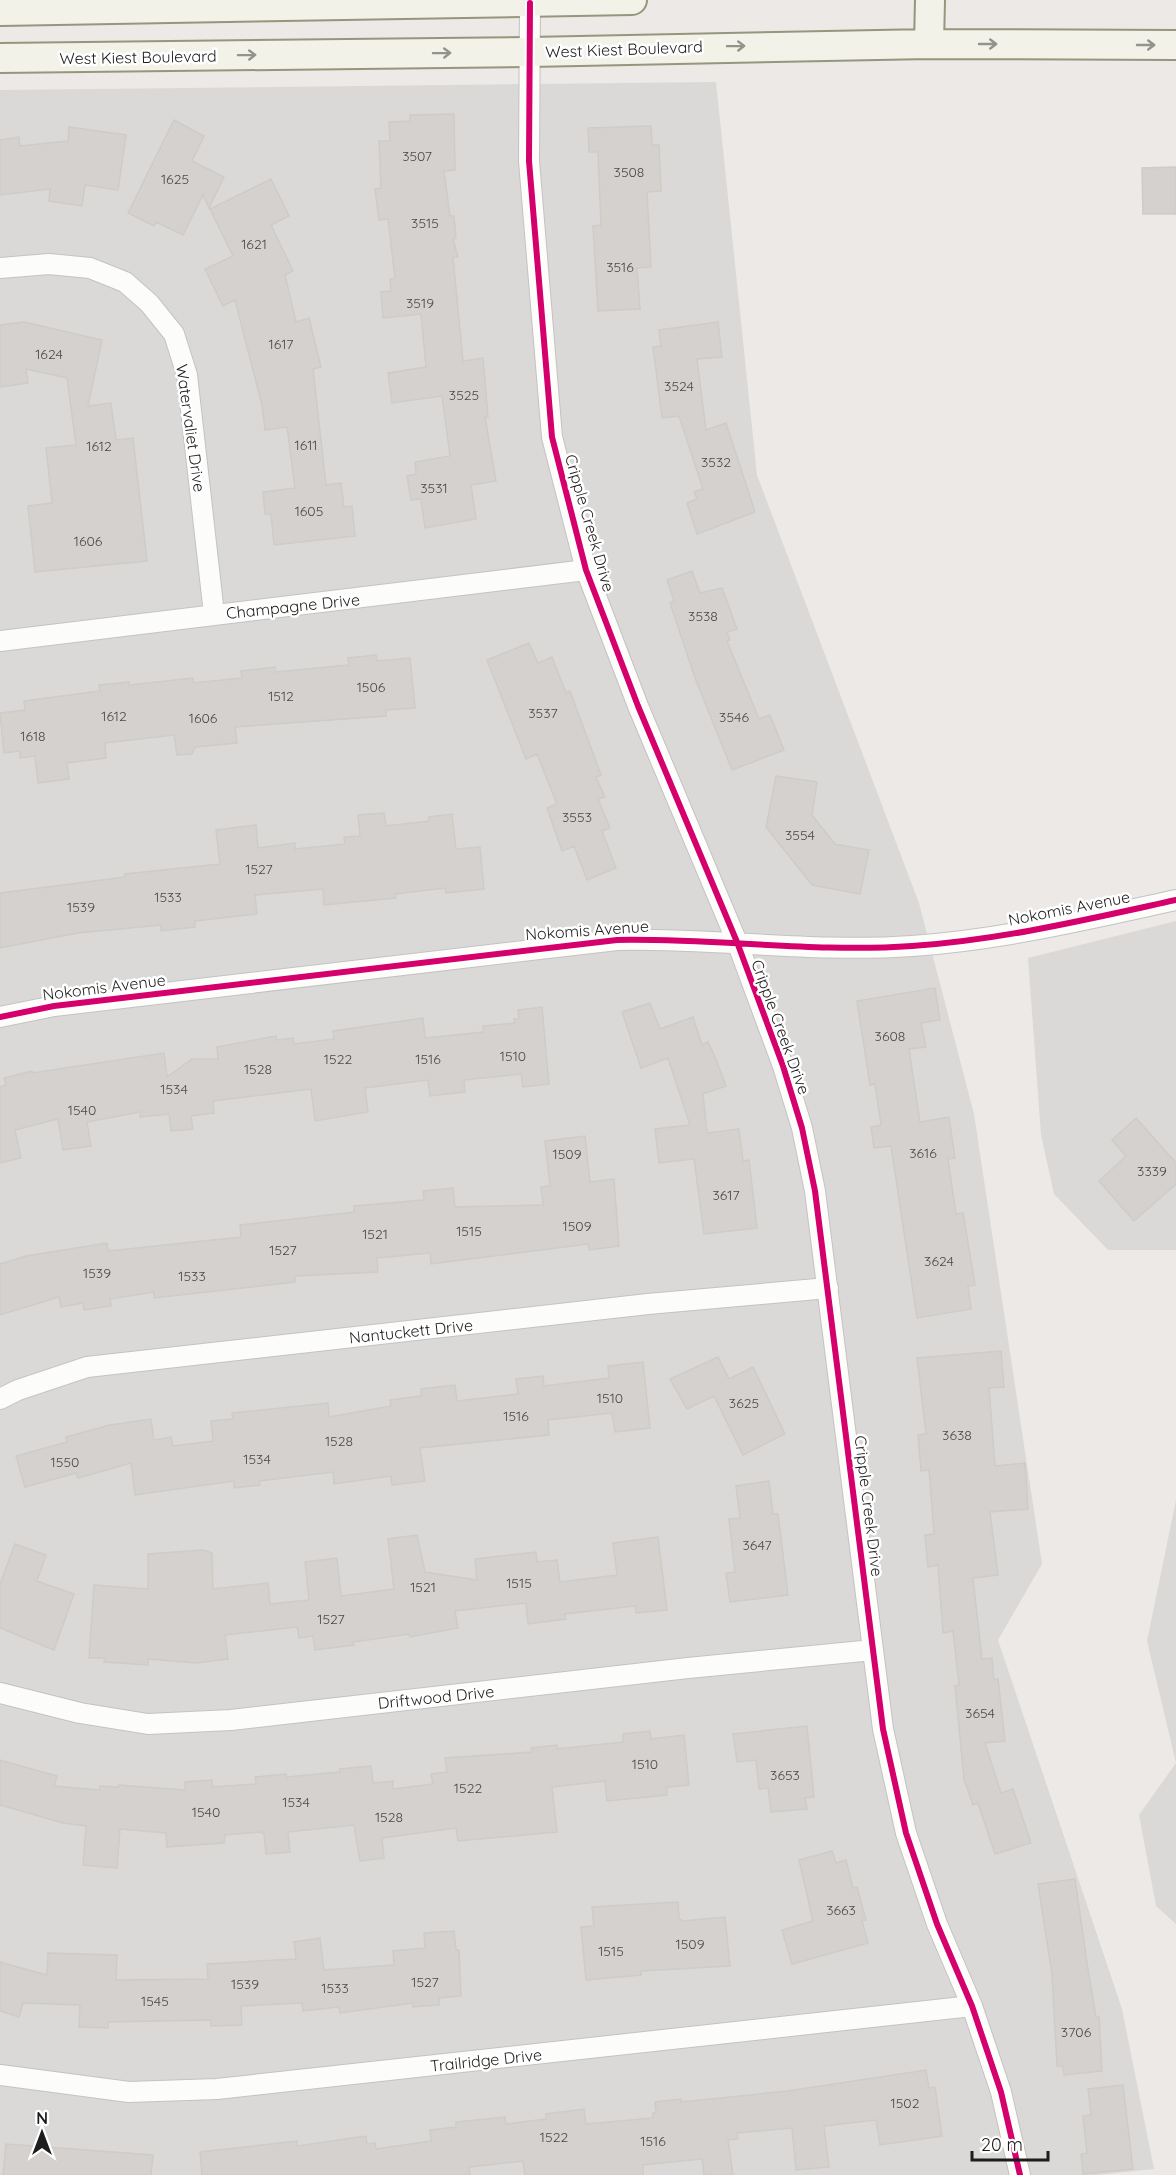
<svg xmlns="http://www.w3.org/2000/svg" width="1176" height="2175" viewBox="0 0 1176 2175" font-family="Quicksand,sans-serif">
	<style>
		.residential { fill: #dbd9d7 }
		.building { fill: #d4d1cf; stroke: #cfcbc7; stroke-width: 1.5 }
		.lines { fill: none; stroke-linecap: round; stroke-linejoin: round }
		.street-casing { stroke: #c4c3c2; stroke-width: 22 }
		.secondary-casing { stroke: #96957e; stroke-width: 32 }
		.street { stroke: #fcfcfb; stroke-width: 20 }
		.secondary { stroke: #f3f2e9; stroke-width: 28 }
		.cycleway-casing { stroke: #fff; stroke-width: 10 }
		.cycleway { stroke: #d6006c; stroke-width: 6 }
		.oneway { stroke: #93928d }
		.labels { text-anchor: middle; stroke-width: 5; stroke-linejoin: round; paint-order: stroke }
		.number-label { font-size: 14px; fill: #4b4a4a }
		.street-label { font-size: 16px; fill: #1d1d1d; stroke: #fff }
	</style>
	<rect width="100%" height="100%" fill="#ece9e6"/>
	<!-- residential -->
	<path class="residential" d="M716 82 757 475 919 903 974 1114 1042 1564 998 1640 1122 2009 1154 2169 1098 2175H0V90Z
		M1176 921V1250H1108L1054 1194 1041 1135 1028 958Z
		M1176 1500V1924L1156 1906 1139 1815 1176 1763 1147 1641Z"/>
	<!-- building -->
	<path class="building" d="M454 114 455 170 444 171 450 216H454L456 238 453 239 458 257H453L463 361 483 358 488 417H485L496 481 471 485 476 519 425 528 421 499 411 500 407 476 416 474 415 462 450 456 442 396 392 403 388 373 426 367 421 314 383 318 381 292 391 291 390 279 395 278 388 219 379 220 375 189 381 188 379 141H390L389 122 410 121V115Z
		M174 120 204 136 192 161 224 177 209 208 203 195 183 235 156 222 154 226 128 213Z
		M651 126 652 145H659L661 191 647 192 651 267 637 268 640 309 598 311 593 226 601 225 598 152H589L588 128Z
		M69 127 126 135 118 190 85 185 82 206 49 201 50 189 0 195V140L19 137 20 146 68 141Z
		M1176 167V214H1143L1142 168Z
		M271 179 289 216 271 225 293 271 285 275 296 322 309 318 321 367 313 369 326 485 341 483 344 507 352 506 355 536 274 545 271 514H265L263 492 295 488 287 427 265 430 262 405 235 300 223 306 205 269 233 256 210 209Z
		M24 322 102 340 88 406 111 403 116 440 133 438 147 561 35 572 28 506 52 503 46 448 76 445 67 378 26 369 28 383 0 387V325Z
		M718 322 722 357 697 359 706 430 726 423 755 512 697 534 687 503 697 499 694 492 703 489 679 416 662 418 653 347 661 346 659 330Z
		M692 571 700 593 722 588 737 629 727 632 730 640 727 641 759 719 770 715 784 750 732 770 695 678 670 603 674 601 667 580Z
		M529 643 538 663 552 657 566 693 570 691 601 775 596 777 605 797 598 799 610 828 602 831 616 868 587 880 574 846 562 851 547 808 557 804 537 754 526 759 487 660Z
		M376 655 377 661 410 658 415 708 386 710V716L235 727 237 743 195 747 192 754 177 755 174 735 105 743 106 758 67 763 69 779 38 783 35 756 20 758V751L4 753 0 713 25 710 24 701 100 691 99 685 129 682V685L193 678V683L242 678 241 671 275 667V672L349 665 348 658Z
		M776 776 817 782 812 815 835 844 869 850 860 894 812 885 766 827Z
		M384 813 386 826 429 821V817L452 814 456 849 480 847 484 889 446 893 445 888 395 894 396 898 324 905 323 889 255 895 257 914 195 921V927L161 931V925L78 933 0 948V893L125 877V874L220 864 216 830 256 825 258 848 295 843V849L345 844 344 837 360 836 358 815Z
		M935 988 940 1020 921 1023 926 1047 909 1049 920 1122 949 1117 955 1158 948 1159 956 1214 963 1213 975 1285 968 1286 971 1309 917 1318 891 1146 874 1148 871 1127 881 1125 875 1084 870 1085 857 1001Z
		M650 1003 660 1029 693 1017 702 1045 708 1042 715 1057 726 1086 703 1094 707 1133 739 1129 743 1161 749 1160 757 1228 704 1234 694 1159 659 1163 655 1129 690 1125 668 1058 641 1068 622 1012Z
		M542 1007 549 1084 523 1087 521 1074 464 1080 465 1092 430 1096 428 1080 365 1088 368 1112 315 1121 311 1089 213 1101 214 1113 191 1116 193 1129 171 1131 169 1114 140 1117V1112L87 1122 91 1146 63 1150 58 1119 15 1130 21 1158 0 1163V1087L6 1085 4 1078 32 1071V1073L164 1053 167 1077 192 1059H218L217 1047 276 1036V1040L293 1038 294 1044 334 1039 333 1031 423 1018 425 1038 483 1032V1026L515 1023 514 1019H519L518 1010Z
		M1136 1118 1176 1163V1184L1134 1221 1099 1181 1126 1156 1112 1140Z
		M585 1136 590 1182 614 1179 619 1246 589 1250 588 1244 431 1264 430 1253 377 1258 378 1272 295 1276V1282L154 1298V1292L110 1299 111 1306 84 1310 83 1303 61 1307 59 1297 0 1315V1264L26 1256 107 1243 108 1251 241 1237 240 1225 354 1212V1206L424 1200 423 1191 453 1188 455 1207 543 1205 541 1187 550 1186 545 1141Z
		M1001 1351 1004 1387 989 1388 995 1466 1025 1463 1028 1509 990 1512 998 1575 973 1578 982 1659 992 1658 994 1680 998 1679 1005 1741 985 1743 1001 1793 1013 1789 1031 1843 995 1854 978 1803 973 1805 964 1779 955 1686 959 1685 953 1631 943 1633 938 1565 928 1567 925 1535 934 1534 929 1470 921 1471 918 1435 926 1434 917 1358Z
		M718 1357 729 1379 753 1367 785 1434 743 1455 714 1396 687 1409 670 1379Z
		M643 1362 650 1428 615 1432 612 1413 548 1420 549 1435 420 1448 425 1481 392 1485 391 1476 334 1484 333 1472 259 1481 260 1485 234 1488V1481L135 1495 131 1463 78 1478 76 1473 25 1487 16 1456 67 1442 66 1437 110 1425 151 1419 154 1440 171 1437 173 1446 213 1441 211 1421 233 1419 232 1413 328 1403 329 1417 391 1406 390 1400 421 1396V1389L455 1385 457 1401 518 1394 516 1379 543 1376 544 1386 609 1378 608 1366Z
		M769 1481 773 1514H778L788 1595 730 1602 726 1573 735 1572 729 1519 740 1518 736 1486Z
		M417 1535 425 1572 477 1580 475 1559 536 1552 537 1562 557 1560 560 1582 617 1575 613 1543 658 1537 667 1610 636 1613 635 1606 565 1614 566 1619 528 1624 526 1603 455 1611 458 1628 410 1637 409 1634 353 1642 354 1645 315 1650 313 1636 299 1638 297 1627 225 1635 228 1659 196 1663 148 1659V1665L104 1662 105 1658H89L94 1585 148 1589V1554L203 1550 212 1553 213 1589 268 1583 270 1604 309 1600 305 1562 337 1558 341 1596 394 1589 388 1539Z
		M15 1544 46 1555 37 1581 74 1594 54 1650 0 1628V1584Z
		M807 1726 814 1797 805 1798 807 1809 771 1812 768 1788 759 1789 756 1760 737 1762 733 1734Z
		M650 1731 651 1739 684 1735 689 1785 667 1787V1795L607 1801 605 1781 552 1787 557 1832 458 1841 456 1828 382 1838 384 1858 360 1861 354 1825 288 1832 290 1852 266 1854 264 1834 260 1832 225 1835 224 1843 167 1847 166 1833 120 1829 117 1868 83 1865 86 1826 63 1823 0 1805V1760L57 1776 54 1786 100 1790V1786L119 1787V1785L185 1790V1782L212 1780V1787L256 1784 255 1777 286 1774 287 1777 340 1772V1769L371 1766 373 1783 393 1781V1789L433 1784 431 1774 447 1772 445 1758 532 1752 531 1748 557 1745V1749L623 1742V1734Z
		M832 1851 836 1863 846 1860 853 1888 857 1887 866 1920 862 1921 868 1943 792 1964 782 1930 813 1921 799 1860Z
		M1075 1879 1087 1963 1096 2017H1099L1102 2071 1064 2075 1063 2066H1057L1052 1974 1038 1884Z
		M678 1902 679 1918 683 1921 725 1917 730 1966 641 1971V1975L586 1980 581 1927 594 1926 592 1907Z
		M454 1931 456 1950H459L461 1996 439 1998V2005L413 2007V2003L340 2013 339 2007 303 2011 302 2003 241 2006 242 2025 211 2026V2020L108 2022V2028L79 2027 80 2005 23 2003 19 2017 0 2011V1962L47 1975 48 1953 117 1955 116 1980 208 1979 207 1964 296 1959 294 1942 320 1938 324 1970 394 1965 393 1951 425 1948 424 1933Z
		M926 2070 929 2088 935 2087 942 2136 880 2145 876 2120 824 2126 829 2167 796 2170 792 2128 737 2133 738 2139 728 2140 733 2175H704L702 2159 643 2165V2175H525L523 2161 469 2167 470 2175H202L200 2152 297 2141V2146L366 2136 367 2144 375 2143 376 2149 431 2141 430 2130 456 2127V2122L505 2117 506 2124 546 2119V2114L584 2109 586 2124 653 2118V2113H656L655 2102 681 2099V2102L787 2091Z
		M1123 2085 1133 2169 1083 2174 1081 2154 1087 2153 1083 2116 1091 2115 1088 2089Z
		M6 2144 153 2155 151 2175H3Z"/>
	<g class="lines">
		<defs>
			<path id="street" d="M530 3 529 161 552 437 586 570 638 706 737 942 783 1066 802 1128 815 1191 883 1729 906 1833 937 1924 972 2006 1001 2092 1020 2175
				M0 268 49 264 90 268 125 282 149 303 174 334 187 375 214 614
				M0 641 586 570
				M0 1017 54 1006 617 940C715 938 814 953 912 946 1001 940 1089 919 1176 900
				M0 1399 18 1390 87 1367 648 1304 828 1288
				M0 1693 80 1713 148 1724 231 1720 688 1668 873 1650
				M0 2075 129 2092 217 2089 972 2006"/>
			<path id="secondary" d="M0 11 632 0
				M929 44 930 0
				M0 58 530 52 929 44 1176 45"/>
		</defs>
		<!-- street casing -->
		<use href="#street" class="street-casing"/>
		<!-- secondary casing -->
		<use href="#secondary" class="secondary-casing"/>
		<!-- street -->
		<use href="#street" class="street"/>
		<!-- secondary -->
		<use href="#secondary" class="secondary"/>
		<defs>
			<path id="cycleway" d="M530 3 529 161 552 437 586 570 638 706 737 942 783 1066 802 1128 815 1191 883 1729 906 1833 937 1924 972 2006 1001 2092 1020 2175
				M0 1017 54 1006 617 940C715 938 814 953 912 946 1001 940 1089 919 1176 900"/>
		</defs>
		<!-- cycleway casing -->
		<use href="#cycleway" class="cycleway-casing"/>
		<!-- cycleway -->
		<use href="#cycleway" class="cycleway"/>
	</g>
	<!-- one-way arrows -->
	<defs><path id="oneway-shaft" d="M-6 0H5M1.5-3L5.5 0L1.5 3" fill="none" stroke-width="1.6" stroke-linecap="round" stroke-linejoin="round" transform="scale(1.5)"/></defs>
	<g class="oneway">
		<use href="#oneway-shaft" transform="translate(988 44)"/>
		<use href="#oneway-shaft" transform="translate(1146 45)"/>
		<use href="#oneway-shaft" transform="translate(736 46) rotate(-1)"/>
		<use href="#oneway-shaft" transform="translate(442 53) rotate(-1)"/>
		<use href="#oneway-shaft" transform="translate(247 55) rotate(-1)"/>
	</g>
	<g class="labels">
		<!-- number labels -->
		<g class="number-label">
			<text x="417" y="161">3507</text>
			<text x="629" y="177">3508</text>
			<text x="175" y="184">1625</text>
			<text x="425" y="228">3515</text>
			<text x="254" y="249">1621</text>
			<text x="620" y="272">3516</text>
			<text x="420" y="308">3519</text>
			<text x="281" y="349">1617</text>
			<text x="49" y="359">1624</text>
			<text x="679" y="391">3524</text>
			<text x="464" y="400">3525</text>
			<text x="306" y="450">1611</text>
			<text x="99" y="451">1612</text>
			<text x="716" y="467">3532</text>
			<text x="434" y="493">3531</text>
			<text x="309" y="516">1605</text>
			<text x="88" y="546">1606</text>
			<text x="703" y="621">3538</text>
			<text x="371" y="692">1506</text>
			<text x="281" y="701">1512</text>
			<text x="543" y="718">3537</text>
			<text x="114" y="721">1612</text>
			<text x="734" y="722">3546</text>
			<text x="203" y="723">1606</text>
			<text x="33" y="741">1618</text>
			<text x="577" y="822">3553</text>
			<text x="800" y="840">3554</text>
			<text x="259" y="874">1527</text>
			<text x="168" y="902">1533</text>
			<text x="81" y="912">1539</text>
			<text x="890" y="1041">3608</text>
			<text x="513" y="1061">1510</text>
			<text x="338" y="1064">1522</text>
			<text x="428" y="1064">1516</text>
			<text x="258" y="1074">1528</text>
			<text x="174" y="1094">1534</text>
			<text x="82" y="1115">1540</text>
			<text x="923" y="1158">3616</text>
			<text x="567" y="1159">1509</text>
			<text x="1152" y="1176">3339</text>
			<text x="726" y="1200">3617</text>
			<text x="577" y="1231">1509</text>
			<text x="469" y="1236">1515</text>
			<text x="375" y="1239">1521</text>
			<text x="283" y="1255">1527</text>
			<text x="939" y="1266">3624</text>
			<text x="97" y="1278">1539</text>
			<text x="192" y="1281">1533</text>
			<text x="610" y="1403">1510</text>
			<text x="744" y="1408">3625</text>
			<text x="516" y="1421">1516</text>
			<text x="957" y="1440">3638</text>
			<text x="339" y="1446">1528</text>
			<text x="257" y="1464">1534</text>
			<text x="65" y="1467">1550</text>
			<text x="757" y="1550">3647</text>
			<text x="519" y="1588">1515</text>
			<text x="423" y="1592">1521</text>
			<text x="331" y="1624">1527</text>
			<text x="980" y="1718">3654</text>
			<text x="645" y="1769">1510</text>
			<text x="785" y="1780">3653</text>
			<text x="468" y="1793">1522</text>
			<text x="296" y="1807">1534</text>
			<text x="206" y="1817">1540</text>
			<text x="389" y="1822">1528</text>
			<text x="841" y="1915">3663</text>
			<text x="690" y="1949">1509</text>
			<text x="611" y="1956">1515</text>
			<text x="425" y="1987">1527</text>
			<text x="245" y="1989">1539</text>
			<text x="335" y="1993">1533</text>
			<text x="155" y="2006">1545</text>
			<text x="1076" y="2037">3706</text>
			<text x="905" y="2108">1502</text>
			<text x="554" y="2142">1522</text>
			<text x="653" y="2146">1516</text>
		</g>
		<!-- street labels -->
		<g class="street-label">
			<text transform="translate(624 49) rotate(-2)" y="6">West Kiest Boulevard</text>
			<text transform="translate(138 57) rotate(-1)" y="6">West Kiest Boulevard</text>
			<text transform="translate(191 428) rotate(82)" y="6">Watervaliet Drive</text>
			<text transform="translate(590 523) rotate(74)" y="6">Cripple Creek Drive</text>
			<text transform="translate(293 606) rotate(-6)" y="6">Champagne Drive</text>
			<text transform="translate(1069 908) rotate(-11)" y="6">Nokomis Avenue</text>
			<text transform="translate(587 930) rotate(-4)" y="6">Nokomis Avenue</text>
			<text transform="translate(104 987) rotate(-7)" y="6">Nokomis Avenue</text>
			<text transform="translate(781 1027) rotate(70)" y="6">Cripple Creek Drive</text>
			<text transform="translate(411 1331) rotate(-6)" y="6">Nantuckett Drive</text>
			<text transform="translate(869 1506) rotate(83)" y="6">Cripple Creek Drive</text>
			<text transform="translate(436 1697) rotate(-6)" y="6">Driftwood Drive</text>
			<text transform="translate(486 2060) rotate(-6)" y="6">Trailridge Drive</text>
		</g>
	</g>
	<!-- north arrow -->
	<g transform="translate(42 2133)" stroke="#ffffff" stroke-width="4.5" paint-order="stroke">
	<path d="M0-4.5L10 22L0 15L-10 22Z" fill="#1d1d1d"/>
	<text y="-9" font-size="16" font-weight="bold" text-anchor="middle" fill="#1d1d1d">N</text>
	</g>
	<!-- scale -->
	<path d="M972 2151v9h76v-9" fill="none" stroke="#1d1d1d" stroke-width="3"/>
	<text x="981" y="2151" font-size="18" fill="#1d1d1d" stroke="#ffffff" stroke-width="4.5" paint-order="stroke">20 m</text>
</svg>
